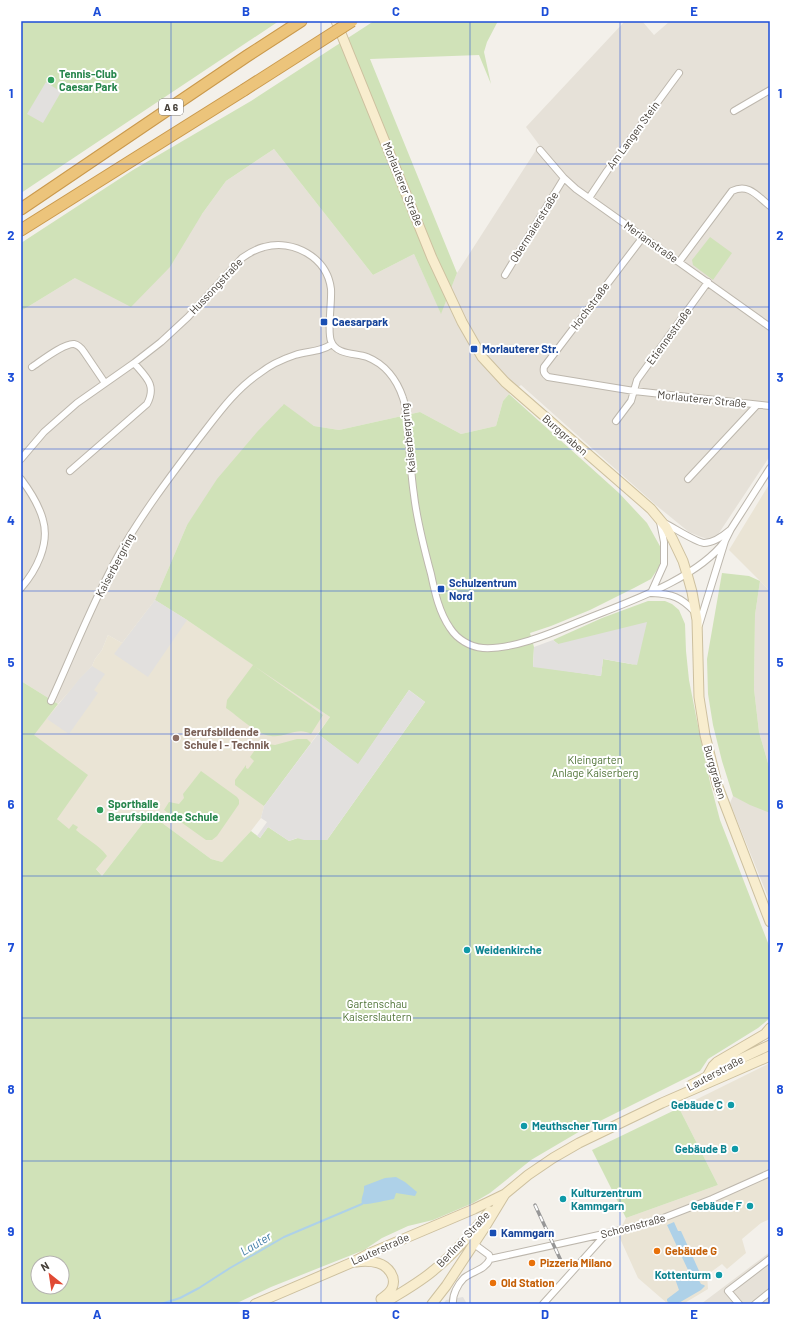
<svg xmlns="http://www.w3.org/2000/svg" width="791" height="1325" viewBox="0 0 791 1325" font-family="Barlow,sans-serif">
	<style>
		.residential { fill: #e6e1d8 }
		.education { fill: #eae4d5 }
		.green { fill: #d0e2b8; fill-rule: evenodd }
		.parking { fill: #e2e0de }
		.water { fill: #aed1e8 }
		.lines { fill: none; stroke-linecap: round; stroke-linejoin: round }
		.stream { stroke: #aed1e8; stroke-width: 2 }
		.street-casing { stroke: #bdb7ad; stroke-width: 8 }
		.secondary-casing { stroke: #cdc09f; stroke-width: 11 }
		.highway-casing { stroke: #ca994c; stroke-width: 13 }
		.street { stroke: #fff; stroke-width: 6 }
		.secondary { stroke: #f8edce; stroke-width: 9 }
		.highway { stroke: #ecc47b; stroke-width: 11 }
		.rail-casing { stroke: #979797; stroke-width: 3.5 }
		.rail { stroke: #fff; stroke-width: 2; stroke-dasharray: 6; stroke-linecap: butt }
		.highway-bridge-casing { stroke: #ca994c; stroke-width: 13; stroke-linecap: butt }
		.highway-bridge { stroke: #ecc47b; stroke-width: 11 }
		.grid { fill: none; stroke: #1d4ed8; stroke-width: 1; stroke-opacity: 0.55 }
		.leisure-dot { fill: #2e9e5b; stroke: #fff; stroke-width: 1.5 }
		.transit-dot { fill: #1a4fb4; stroke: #fff; stroke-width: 1.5 }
		.education-dot { fill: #8d6e63; stroke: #fff; stroke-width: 1.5 }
		.culture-dot { fill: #0f9aa8; stroke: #fff; stroke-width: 1.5 }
		.food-dot { fill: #e8710a; stroke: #fff; stroke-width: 1.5 }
		.labels { text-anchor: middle; stroke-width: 4; stroke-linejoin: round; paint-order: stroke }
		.shield { fill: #fff; stroke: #7e7974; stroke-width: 1 }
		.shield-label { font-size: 10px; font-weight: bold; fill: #464039 }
		.leisure-label { font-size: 11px; font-weight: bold; fill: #27864d; stroke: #fff; text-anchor: start }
		.street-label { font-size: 11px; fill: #464039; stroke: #fff }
		.transit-label { font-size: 11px; font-weight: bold; fill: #164399; stroke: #fff; text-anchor: start }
		.education-label { font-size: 11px; font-weight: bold; fill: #785e54; stroke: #fff; text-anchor: start }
		.park-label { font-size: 11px; fill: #4c7133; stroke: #fff }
		.culture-label { font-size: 11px; font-weight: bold; fill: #0d838f; stroke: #fff; text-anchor: end }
		.food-label { font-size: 11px; font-weight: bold; fill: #c56008; stroke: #fff; text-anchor: start }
		.water-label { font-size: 12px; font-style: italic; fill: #3f7ca5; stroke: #fff }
		.neatline { fill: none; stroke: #1d4ed8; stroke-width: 1.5 }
		.grid-label { font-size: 13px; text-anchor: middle; font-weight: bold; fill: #1d4ed8 }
	</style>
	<rect width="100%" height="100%" fill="#f3f0ea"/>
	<!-- residential -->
	<path class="residential" d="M625 21H642L654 35 670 21H770V456L717 536 708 539 701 537 689 532 657 506 521 385 509 394 503 401 496 426 461 434 420 412 339 430 314 426 283 405 187 525 155 600 122 643 108 635 102 650 95 659 92 666 58 704 21 681V311L75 278 202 214 226 181 274 149 373 275 414 254 441 313 457 273 536 150 540 146 526 127Z
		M760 581 770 591V770L759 732 754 689 755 615Z
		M770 776V902L730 803 733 796Z
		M770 1252V1304H701Z"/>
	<!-- education -->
	<path class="education" d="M770 483V591L729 550Z
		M155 600 187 620 330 717 264 806 261 818 251 831 222 862 211 859 150 814 102 876 57 819 33 735 80 678 92 666 95 659 102 650 108 635 122 643Z
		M770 1063V1219L761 1223 742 1239 746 1253 727 1269 722 1264 707 1275 708 1289 683 1304H668L638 1278 618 1234 626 1218 718 1185 679 1108Z"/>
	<!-- green -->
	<path class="green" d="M21 21H279L21 193Z
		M374 21H498L487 42 484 52 491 84 479 55 370 59 457 273 441 314 414 254 373 275 274 149 226 181 202 214 170 267 131 307 75 278 21 311V243L133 170 251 101Z
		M710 237 732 253 713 280 693 265 692 260Z
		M509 394 619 493 647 523 661 548V564L651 579 634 588 590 610 551 626 530 633 534 647 533 666 601 676 603 659 636 665 558 644 553 640 602 618 648 601H665L672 604 679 610 685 624 686 651 689 680 697 721 710 782 720 820 770 948V1018L758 1028 708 1059 700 1071 582 1130 531 1160 490 1193 473 1203 433 1220 408 1226 382 1238 364 1250 271 1287 235 1304H21V681L58 704 34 735 88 775 57 819 69 829 73 824 78 827 76 830C86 839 99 845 107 856L96 869 102 876 150 814 211 859 222 862 251 831 260 838 268 827 289 841 298 838 327 840 425 702 409 690 358 765 318 734 330 717 254 666 323 715 311 734C298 726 285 738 271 736 257 735 238 716 226 708L227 700 253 665 187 620 155 600 187 525 217 479 257 432 284 404 314 426 339 430 420 412 461 434 496 426 503 401ZM38 1263H62V1287H38Z
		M722 573 749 576 760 581 755 615 754 689 759 732 770 770V813L750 805 733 796 722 761 713 725 708 694 707 659Z
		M297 739H307L311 743 264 806 235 785V780L246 765V768L248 769 254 761 250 757 260 743 275 745Z
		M201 771 237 797 239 800V804L217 836 212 840H206L164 810 169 802 179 804 184 798 183 794Z
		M679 1108 718 1185 626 1218 592 1150Z"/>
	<!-- parking -->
	<path class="parking" d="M46 82 61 92 43 123 27 114Z
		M155 600 187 620 148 677 114 654Z
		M647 622 637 665 603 659 601 676 533 667 534 647 553 640 558 644Z
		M92 666 105 674 94 690 98 693 69 734 47 719 80 678Z
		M409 690 425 702 327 840H304L297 838 289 841 268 827 260 838 257 836 267 822 261 818 264 806 318 734 358 764Z
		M463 1297 467 1304H443L446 1300Z"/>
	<!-- water -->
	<path class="water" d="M396 1177 405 1182 417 1192 415 1196 396 1193 394 1199C387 1200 368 1205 362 1204 360 1198 365 1193 364 1186L385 1178Z
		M674 1222 678 1231H681L700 1273 696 1275 701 1284 704 1285 705 1286 701 1290 677 1304H670L667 1301V1299L679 1290 674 1276 688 1270 667 1225Z"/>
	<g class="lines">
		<!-- stream -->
		<path class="stream" d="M161 1304 180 1298 199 1288 230 1268 284 1237 362 1204"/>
		<defs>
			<path id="street" d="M734 111 770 90
				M540 150 564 178 576 189 770 327
				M589 198 607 171 679 73
				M643 237 544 367C543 372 544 374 548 377L634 391 770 406
				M679 262 732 191C749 183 757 196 770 206
				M505 275 564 178
				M32 367C41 361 64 343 74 344 79 345 82 349 84 352L105 383
				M616 421 631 401 637 380 708 282
				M21 459 44 432 77 403 134 363 161 342 188 317 242 258C249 253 256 249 264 247 293 239 327 257 331 289 332 302 327 331 331 341 336 355 355 353 367 357 385 364 397 380 403 398 407 409 407 422 408 434 410 454 411 475 414 495 417 521 424 548 431 574 435 593 439 612 450 628 457 639 470 647 483 648 513 650 554 632 581 621 625 603 696 580 725 541
				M70 471 147 404C157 385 146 377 134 363
				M21 479C30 491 39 505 43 520 50 544 36 571 21 588
				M688 479 757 405
				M664 523C673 527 695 542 704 543 714 543 723 536 730 530
				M651 593 664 564V542L660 522
				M652 593C672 594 681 597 695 612
				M699 625 725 541 731 529 770 468
				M51 701C73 653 93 601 118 556 141 515 169 478 197 441 216 417 234 390 260 373 270 365 283 359 295 355 308 351 321 352 332 344
				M474 1244 489 1255 490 1259
				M490 1259 626 1229 658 1220 712 1199 770 1173
				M453 1304C452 1295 458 1284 464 1278 473 1271 485 1270 490 1259
				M543 1304 606 1234
				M739 1304 728 1291 770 1259
				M755 1304 770 1292"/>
			<path id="secondary" d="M336 21 432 258 462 322 482 357 505 382 651 509 666 527 673 540 683 561 687 574 692 592 697 620 699 697 705 735 717 784 770 922
				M708 1075 713 1066 717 1062 765 1034 770 1028
				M691 1085 736 1061 770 1045
				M356 1262C363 1261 371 1261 378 1263 388 1266 397 1277 392 1288 390 1293 385 1296 381 1299
				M255 1304 353 1262 368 1254 474 1209 505 1194
				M383 1304C400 1293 419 1283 434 1270 455 1253 472 1232 490 1211
				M432 1304 446 1286 485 1227 505 1194 528 1175 553 1158 579 1143 662 1103 770 1056"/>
			<path id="highway" d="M21 209 247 56 301 21
				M21 230 244 90"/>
		</defs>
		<!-- street casing -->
		<use href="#street" class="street-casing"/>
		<!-- secondary casing -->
		<use href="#secondary" class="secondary-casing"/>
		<!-- highway casing -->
		<use href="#highway" class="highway-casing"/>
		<!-- street -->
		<use href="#street" class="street"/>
		<!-- secondary -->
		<use href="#secondary" class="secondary"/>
		<!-- highway -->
		<use href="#highway" class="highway"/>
		<defs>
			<path id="rail" d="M535 1205 562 1263"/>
		</defs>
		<!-- rail casing -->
		<use href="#rail" class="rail-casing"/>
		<!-- rail -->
		<use href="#rail" class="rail"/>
		<defs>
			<path id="highway-bridge" d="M244 90 352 21"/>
		</defs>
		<!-- highway-bridge casing -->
		<use href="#highway-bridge" class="highway-bridge-casing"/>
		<!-- highway-bridge -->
		<use href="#highway-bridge" class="highway-bridge"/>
	</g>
	<!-- grid -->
	<path class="grid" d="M171 21V1304M321 21V1304M470 21V1304M620 21V1304M21 164H770M21 307H770M21 449H770M21 591H770M21 734H770M21 876H770M21 1018H770M21 1161H770"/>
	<!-- markers -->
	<g class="leisure-dot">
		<circle cx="51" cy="80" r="4"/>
		<circle cx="100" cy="810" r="4"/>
	</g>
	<g class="transit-dot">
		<rect x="320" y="318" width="8" height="8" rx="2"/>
		<rect x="470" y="345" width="8" height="8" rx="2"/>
		<rect x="437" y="585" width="8" height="8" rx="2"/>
		<rect x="489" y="1229" width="8" height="8" rx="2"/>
	</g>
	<circle class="education-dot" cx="176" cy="738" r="4"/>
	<g class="culture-dot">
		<circle cx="467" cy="950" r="4"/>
		<circle cx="731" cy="1105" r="4"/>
		<circle cx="524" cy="1126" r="4"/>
		<circle cx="735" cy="1149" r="4"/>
		<circle cx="563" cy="1199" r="4"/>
		<circle cx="750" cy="1206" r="4"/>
		<circle cx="719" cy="1275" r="4"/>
	</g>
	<g class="food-dot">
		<circle cx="657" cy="1251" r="4"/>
		<circle cx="532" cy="1263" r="4"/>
		<circle cx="493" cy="1283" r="4"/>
	</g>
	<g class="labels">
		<!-- shield labels -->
		<rect class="shield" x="159" y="99" width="24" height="16" rx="3"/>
		<g class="shield-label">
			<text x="171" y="111">A 6</text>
		</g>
		<!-- leisure labels -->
		<g class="leisure-label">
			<text x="59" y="78">Tennis-Club<tspan x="59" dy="13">Caesar Park</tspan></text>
			<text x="108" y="808">Sporthalle<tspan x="108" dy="13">Berufsbildende Schule</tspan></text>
		</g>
		<!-- street labels -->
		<g class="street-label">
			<text transform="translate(633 135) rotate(-54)" y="4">Am Langen Stein</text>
			<text transform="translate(403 184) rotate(68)" y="4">Morlauterer Straße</text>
			<text transform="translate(534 227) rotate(-58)" y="4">Obermaierstraße</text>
			<text transform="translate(651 242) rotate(35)" y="4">Merianstraße</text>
			<text transform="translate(216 286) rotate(-47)" y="4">Hussongstraße</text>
			<text transform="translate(590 306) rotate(-53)" y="4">Hochstraße</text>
			<text transform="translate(669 336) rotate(-54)" y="4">Etiennestraße</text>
			<text transform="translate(702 399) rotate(6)" y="4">Morlauterer Straße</text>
			<text transform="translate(565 435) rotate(41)" y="4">Burggraben</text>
			<text transform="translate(408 438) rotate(-96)" y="4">Kaiserbergring</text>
			<text transform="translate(115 565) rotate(-62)" y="4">Kaiserbergring</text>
			<text transform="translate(715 772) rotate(74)" y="4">Burggraben</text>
			<text transform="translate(715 1073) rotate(-28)" y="4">Lauterstraße</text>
			<text transform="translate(633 1226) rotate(-15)" y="4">Schoenstraße</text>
			<text transform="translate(463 1239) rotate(-47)" y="4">Berliner Straße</text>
			<text transform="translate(380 1249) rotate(-24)" y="4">Lauterstraße</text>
		</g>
		<!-- transit labels -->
		<g class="transit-label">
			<text x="332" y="326">Caesarpark</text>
			<text x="482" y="353">Morlauterer Str.</text>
			<text x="449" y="587">Schulzentrum<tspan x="449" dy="13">Nord</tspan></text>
			<text x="501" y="1237">Kammgarn</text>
		</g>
		<!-- education labels -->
		<g class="education-label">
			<text x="184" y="736">Berufsbildende<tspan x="184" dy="13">Schule I - Technik</tspan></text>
		</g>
		<!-- park labels -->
		<g class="park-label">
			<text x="595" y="764">Kleingarten<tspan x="595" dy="13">Anlage Kaiserberg</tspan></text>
			<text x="377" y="1008">Gartenschau<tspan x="377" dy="13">Kaiserslautern</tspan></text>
		</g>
		<!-- culture labels -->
		<g class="culture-label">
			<text x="475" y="954" text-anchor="start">Weidenkirche</text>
			<text x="723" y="1109">Gebäude C</text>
			<text x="532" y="1130" text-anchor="start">Meuthscher Turm</text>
			<text x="727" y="1153">Gebäude B</text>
			<text x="571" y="1197" text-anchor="start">Kulturzentrum<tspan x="571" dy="13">Kammgarn</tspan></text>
			<text x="742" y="1210">Gebäude F</text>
			<text x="711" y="1279">Kottenturm</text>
		</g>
		<!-- food labels -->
		<g class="food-label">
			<text x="665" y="1255">Gebäude G</text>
			<text x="540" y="1267">Pizzeria Milano</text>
			<text x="501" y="1287">Old Station</text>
		</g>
		<!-- water labels -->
		<g class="water-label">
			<text transform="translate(256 1244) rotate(-31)" y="4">Lauter</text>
		</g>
	</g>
	<!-- border -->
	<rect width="791" height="1325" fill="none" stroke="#ffffff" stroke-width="44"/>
	<!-- north arrow -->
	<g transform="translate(50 1275) rotate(330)"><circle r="19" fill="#ffffff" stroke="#b5b3b0"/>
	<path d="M0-3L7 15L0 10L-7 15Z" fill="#e04a34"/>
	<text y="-6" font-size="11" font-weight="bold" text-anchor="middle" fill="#464039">N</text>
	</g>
	<rect x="22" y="22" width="747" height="1281" class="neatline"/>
	<g class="grid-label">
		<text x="97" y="16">A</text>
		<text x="246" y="16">B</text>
		<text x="396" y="16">C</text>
		<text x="545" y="16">D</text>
		<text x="694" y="16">E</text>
		<text x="11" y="98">1</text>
		<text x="780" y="98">1</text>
		<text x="11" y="240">2</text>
		<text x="780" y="240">2</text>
		<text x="11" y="382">3</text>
		<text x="780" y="382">3</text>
		<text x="11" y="525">4</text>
		<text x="780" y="525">4</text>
		<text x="11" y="667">5</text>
		<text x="780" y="667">5</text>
		<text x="11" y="809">6</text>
		<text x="780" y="809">6</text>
		<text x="11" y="952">7</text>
		<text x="780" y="952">7</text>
		<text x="11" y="1094">8</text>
		<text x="780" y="1094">8</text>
		<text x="11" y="1236">9</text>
		<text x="780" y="1236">9</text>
		<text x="97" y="1319">A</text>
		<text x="246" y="1319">B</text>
		<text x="396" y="1319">C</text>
		<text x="545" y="1319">D</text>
		<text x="694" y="1319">E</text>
	</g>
</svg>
